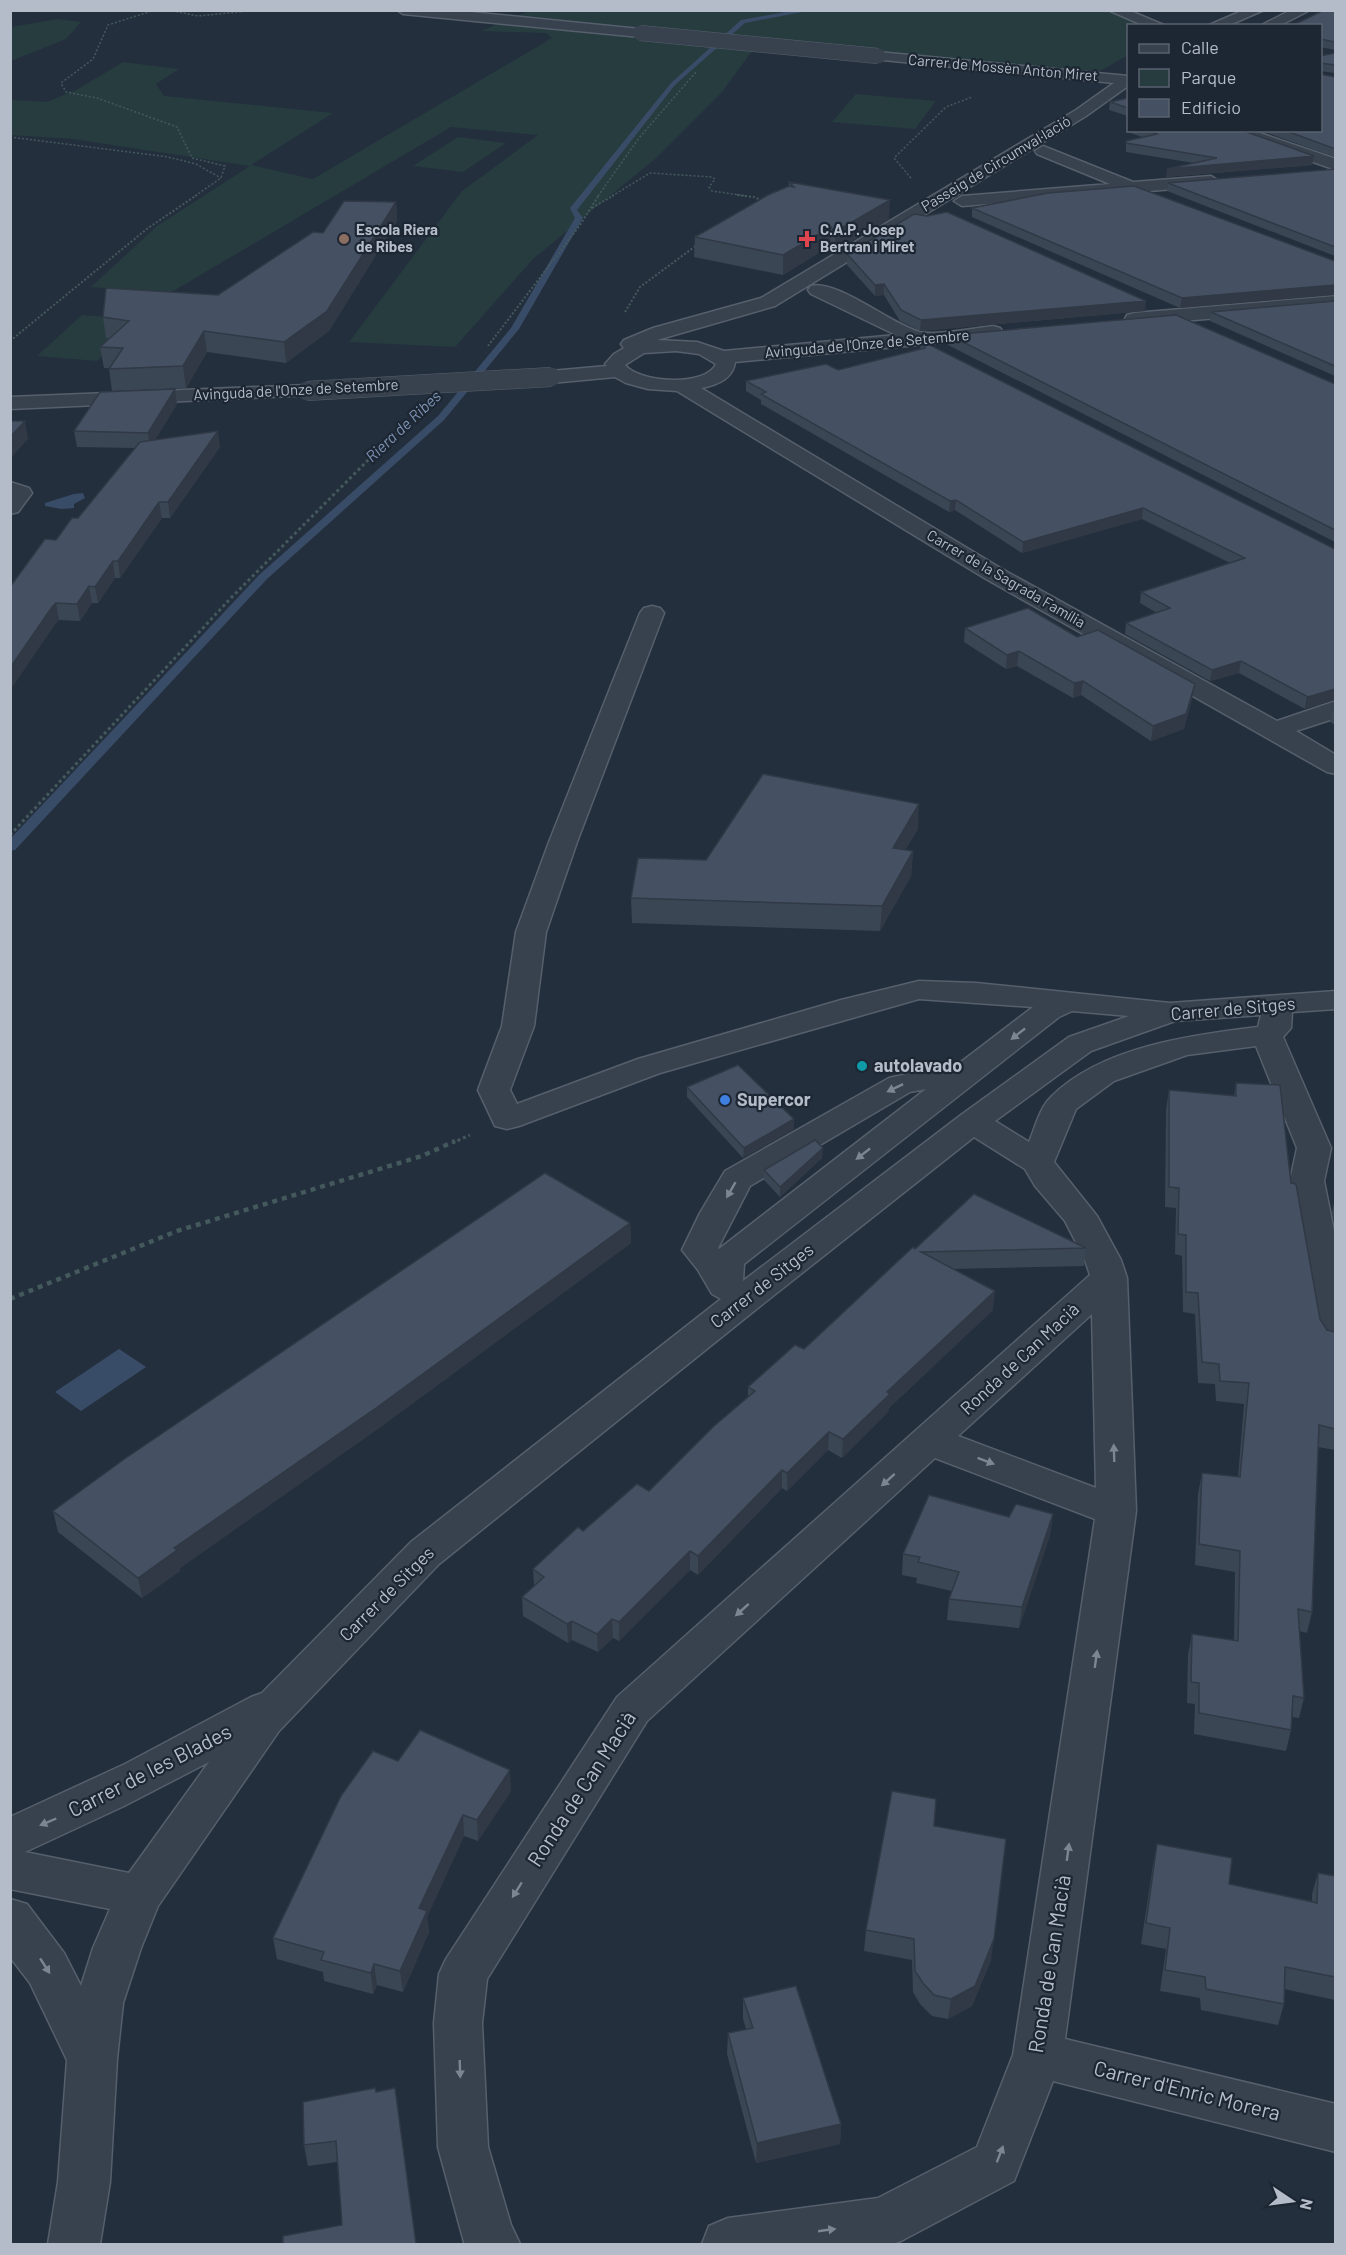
<svg xmlns="http://www.w3.org/2000/svg" width="1346" height="2255" viewBox="0 0 1346 2255" font-family="Barlow,sans-serif">
	<style>
		.green { fill: #263c3f }
		.water { fill: #394c67 }
		.lines { fill: none; stroke-linecap: round; stroke-linejoin: round }
		.stream { fill: #394c67; fill-rule: evenodd }
		.minor-casing { stroke: #565f6c; stroke-width: 3 }
		.path-far3 { stroke: #44595c; stroke-width: 1.5; stroke-dasharray: 2 2; stroke-linecap: butt }
		.path-far2 { stroke: #44595c; stroke-width: 2; stroke-dasharray: 2 2; stroke-linecap: butt }
		.path-far1 { stroke: #44595c; stroke-width: 3; stroke-dasharray: 3 3; stroke-linecap: butt }
		.path { stroke: #44595c; stroke-width: 4.5; stroke-dasharray: 5 5; stroke-linecap: butt }
		.minor { fill: #38414e; fill-rule: evenodd }
		.minor-bridge-far1-casing { stroke: #565f6c; stroke-width: 16; stroke-linecap: butt }
		.minor-bridge-casing { stroke: #565f6c; stroke-width: 20; stroke-linecap: butt }
		.minor-bridge-far1 { stroke: #38414e; stroke-width: 15 }
		.minor-bridge { stroke: #38414e; stroke-width: 19 }
		.wall { fill: #3b4654 }
		.shaded-wall { fill: #303945 }
		.building { fill: #455162; stroke: #303945; stroke-width: 1.5 }
		.oneway { fill: #7c8592 }
		.education-dot { fill: #8d6e63; stroke: #1d2633; stroke-width: 2 }
		.health-dot { fill: #e0444e; stroke: #1d2633; stroke-width: 2 }
		.culture-dot { fill: #0f9aa8; stroke: #1d2633; stroke-width: 2 }
		.shop-dot { fill: #3f7fe0; stroke: #1d2633; stroke-width: 2 }
		.labels { text-anchor: middle; stroke-width: 4.5; stroke-linejoin: round; paint-order: stroke }
		.far-street-label { font-size: 15px; fill: #b4bcc9; stroke: #1d2633 }
		.far-poi-label { font-size: 15px; font-weight: bold; fill: #b4bcc9; stroke: #1d2633; text-anchor: start }
		.far-water-label { font-size: 16px; font-style: italic; fill: #7c92b1; stroke: #1d2633 }
		.street-label { font-size: 18px; fill: #b4bcc9; stroke: #1d2633 }
		.poi-label { font-size: 18px; font-weight: bold; fill: #b4bcc9; stroke: #1d2633; text-anchor: start }
		.near-street-label { font-size: 21px; fill: #b4bcc9; stroke: #1d2633 }
	</style>
	<rect width="100%" height="100%" fill="#242f3e"/>
	<!-- green -->
	<path class="green" d="M1102 10 1147 25 1128 26V55L1093 75 991 65 752 51 722 92 655 159 533 259 455 347 349 342 462 191 538 135 451 127 170 293 91 287 157 226 250 166 73 139 11 135V100L47 102 78 89 123 62 179 69 156 84 164 96 333 113 251 165 313 179 552 38 546 33 481 31 529 11Z
		M58 19 81 22 66 39 11 61V27Z
		M856 94 936 101 915 129 832 122Z
		M458 137 506 143 463 172 413 166Z
		M82 315 140 319 97 361 37 356Z"/>
	<!-- water -->
	<path class="water" d="M83 493 85 498 74 504V508L62 509 45 506V503L74 494Z
		M119 1349 146 1367 81 1411 55 1392Z"/>
	<g class="lines">
		<!-- stream -->
		<path class="stream" d="M796 10H813L745 23 675 85 577 210 583 218 519 329 444 420 267 579 15 850 10 851V839L259 575 438 416 511 328 575 218 570 208 671 83 741 20Z"/>
		<defs>
			<path id="minor" d="M397 10H450L640 29 647 33 640 37 403 14Z
				M1108 10H1128L1166 26H1145Z
				M1244 10H1264L1227 26H1207Z
				M1291 10H1310L1279 26H1260Z
				M878 52 1128 76V86L1086 116 775 306 657 340 697 342 724 351 896 335 811 294 808 290 811 286C837 279 892 325 920 332 932 336 977 328 993 326L1000 328 1003 332 1000 336 993 338 735 362C733 379 717 385 701 388L1002 569 1277 721 1336 701V718L1296 731 1336 755V774L1327 772 986 579 677 391 648 389 626 383 615 377 551 383 544 381 541 377 544 373 551 371 607 366 605 364 614 354 624 348 621 344 624 340 653 328 761 298 1076 110 1114 83 873 59 871 56 873 53ZM676 351 699 354 716 364C706 387 639 383 625 365L644 353Z
				M1228 130H1251L1336 159V170L1230 133Z
				M1043 146 1133 182 1211 176 1219 181 1211 186 962 206 954 201 962 196 1110 184 1037 154 1035 151Z
				M1336 296V308L1134 325 1127 323 1125 319 1127 315 1134 313Z
				M307 385 314 387 317 391 314 395 10 409V397Z
				M10 482 29 488 32 493 18 512 10 514Z
				M652 606 660 608 664 613 577 842 546 932 534 1026 510 1090 517 1104 638 1059 841 1000 919 981 976 983 1170 1003 1336 991V1009L1292 1012 1291 1028 1283 1037 1331 1148 1324 1181 1336 1241V1351L1323 1348 1318 1339 1290 1181 1297 1148 1256 1046 1187 1055 1114 1081 1076 1109 1054 1162 1097 1216 1121 1260 1127 1278 1136 1511 1065 2039 1336 2104V2152L1053 2081 1014 2181 901 2241 893 2244H702L709 2226 728 2218 878 2198 977 2147 1013 2055 1095 1519 935 1458 647 1721 487 1979 482 2023 488 2147 511 2225 520 2244H465L464 2242 438 2147 434 2023 439 1974 446 1959 617 1697 1090 1275 1085 1260 1065 1221 1035 1186 1025 1169 974 1137 759 1307 439 1564 279 1731 158 1906 141 1948 123 2003 117 2059 110 2182 100 2244H48L58 2182 67 2060 30 1983 10 1957V1899L27 1904 64 1953 81 1986 93 1948 110 1909 10 1889V1817L125 1764 251 1697 262 1693 411 1542 721 1299 712 1294 698 1270 682 1250 700 1213 725 1171 889 1078 961 1062 1033 1007 919 999 660 1073 519 1126 507 1129 495 1126 478 1090 502 1026 516 932 549 842 640 613 644 608ZM1072 1011 1129 1016 1069 1037 961 1115 743 1281 744 1264 1059 1017ZM1261 1015 1258 1027C1191 1035 1101 1047 1051 1097 1040 1107 1035 1128 1029 1142L995 1121 1091 1051 1175 1021ZM926 1089 719 1249 718 1248 750 1186 910 1092ZM1092 1314 1096 1488 958 1436ZM209 1762 129 1873 25 1852 124 1806Z"/>
		</defs>
		<!-- minor casing -->
		<use href="#minor" class="minor-casing"/>
		<!-- path-far3 -->
		<path class="path-far3" d="M155 10 108 25 93 59 61 83 66 92 97 98 177 127 192 158 225 166 221 178 195 196
			M168 10 198 16 258 10
			M10 137 168 157 196 164 221 178
			M911 178 894 158 946 107 972 97
			M598 196 639 138 697 71
			M612 196 650 173 712 177 715 179 709 187 712 191 747 196"/>
		<!-- path-far2 -->
		<path class="path-far2" d="M737 195 754 197 765 202
			M592 208 614 195
			M625 312 640 287 697 245
			M10 341 148 228 197 195
			M488 346 580 225 599 195
			M386 442 410 422"/>
		<!-- path-far1 -->
		<path class="path-far1" d="M10 835 230 599 387 441
			M452 1143 470 1135"/>
		<!-- path -->
		<path class="path" d="M10 1299 177 1231 422 1156 455 1141"/>
		<!-- minor -->
		<use href="#minor" class="minor"/>
		<defs>
			<path id="minor-bridge-far1" d="M640 33 878 56"/>
			<path id="minor-bridge" d="M307 391 551 377"/>
		</defs>
		<!-- minor-bridge-far1 casing -->
		<use href="#minor-bridge-far1" class="minor-bridge-far1-casing"/>
		<!-- minor-bridge casing -->
		<use href="#minor-bridge" class="minor-bridge-casing"/>
		<!-- minor-bridge-far1 -->
		<use href="#minor-bridge-far1" class="minor-bridge-far1"/>
		<!-- minor-bridge -->
		<use href="#minor-bridge" class="minor-bridge"/>
	</g>
	<!-- wall -->
	<path class="wall" d="M1335 10V50L1320 47V26Z
		M1335 53V73L1320 71V56Z
		M1335 77V157L1259 130H1320Z
		M1128 98V116L1109 110 1110 102Z
		M1128 128V130H1241L1312 165 1166 177 1194 163 1126 152V141L1142 137 1128 132Z
		M1335 169V256L1167 191 1168 183Z
		M789 182 889 219 835 251 830 246 783 275 694 257 695 237 789 186Z
		M396 202 397 221 329 331 286 363 207 352 186 388 112 391 109 369 110 368H104L100 347 109 338H106L103 317 218 295 323 233Z
		M972 208 1335 261 1180 308 972 217Z
		M847 254 1145 311 920 331 900 321 884 295 875 296 847 265Z
		M1335 301V376L1210 321 1211 312Z
		M949 335 1335 384V542L948 345Z
		M920 340 1335 549 1305 709 1239 673 1210 681 1125 634 1126 623 1157 613 1140 603 1141 592 1230 563 1142 519 1022 553 955 510 949 512 761 404V400L746 391V381L838 370 920 349Z
		M177 404 155 440 220 447 170 518H162L120 578H115L98 603H92L80 621 59 620 55 624 10 690V587L78 518 135 448 77 447 74 431Z
		M965 628 1077 637 1195 684 1192 698 1184 729 1151 741 1081 695 1073 698 1017 666 1006 669 964 642Z
		M1335 709V725L1330 722 1332 711Z
		M918 829 905 850 913 851 911 876 880 931 632 923 631 898 706 860Z
		M1236 1083 1291 1183 1320 1319 1327 1330 1335 1332V1450L1318 1447 1312 1612 1307 1633 1299 1631 1304 1698 1299 1718 1292 1717 1291 1730 1286 1751 1194 1734 1195 1704 1187 1703 1188 1655 1192 1634 1234 1640 1235 1572 1195 1565 1198 1494 1202 1473 1238 1477 1244 1404 1216 1401 1215 1384 1198 1383 1195 1314 1183 1312 1182 1256 1175 1254 1176 1208 1165 1207 1166 1110 1169 1090 1234 1096Z
		M687 1087 794 1129 743 1158 687 1097Z
		M822 1158 780 1197 764 1180V1170Z
		M1335 1198V1227L1332 1212Z
		M630 1223 631 1243 379 1428 180 1568V1571L142 1598 58 1532 53 1511Z
		M1086 1248 1084 1266 953 1269 993 1310 889 1408 888 1412 842 1458 828 1450 787 1491 782 1488 698 1575 690 1570 619 1641 613 1638 598 1652 572 1640 568 1643 523 1616 522 1597 534 1586 533 1569 583 1531 649 1491 748 1397V1387L804 1349 915 1249Z
		M1053 1514 1050 1535 1019 1628 947 1620 949 1599 952 1591 916 1583 917 1578 902 1575 903 1554 1009 1517Z
		M398 1761 511 1791 478 1841 464 1836 427 1917 429 1932 403 1992 377 1985 373 1994 324 1981 323 1972 277 1959 273 1938Z
		M934 1826 991 1960 972 2006 948 2019 932 2016 920 2004 913 1992 912 1960 864 1951 866 1930Z
		M1335 1843V2000L1284 1989V2004L1278 2025 1201 2010 1200 1998 1160 1991 1166 1949 1141 1944 1153 1865 1157 1844 1229 1884 1312 1901V1894L1318 1873 1334 1876Z
		M743 1998 841 2124 840 2144 756 2163 727 2054 728 2033 746 2029 743 2019Z
		M375 2088 342 2225 337 2162 308 2166 304 2145Z"/>
	<!-- shaded-wall -->
	<path class="shaded-wall" d="M1314 156 1312 165 1166 177 1167 169Z
		M890 200 889 219 835 251V232Z
		M396 202 397 221 329 331 286 363 284 342Z
		M831 227 830 246 783 275V255Z
		M884 284V295L875 296V285Z
		M1335 285V295L1180 308 1182 298Z
		M1146 301 1145 311 920 331 921 320Z
		M204 331 207 352 186 388 183 366Z
		M175 389 177 404 150 448 148 433Z
		M25 421 28 439 10 459V437Z
		M218 431 220 447 170 518 168 502Z
		M956 500 955 510 949 512 950 501Z
		M159 502 162 518 120 578 118 561Z
		M1143 508 1142 519 1022 553 1023 542Z
		M113 561 115 578 98 603 95 587Z
		M89 586 92 603 80 621 77 604Z
		M56 603 59 620 55 624 10 690V668L52 607Z
		M1019 651 1017 666 1006 669 1007 655Z
		M1241 661 1239 673 1210 681 1212 670Z
		M1083 681 1081 695 1073 698 1074 683Z
		M1195 684 1192 698 1184 729 1151 741 1153 726Z
		M1335 689V700L1305 709 1308 697Z
		M919 804 918 829 891 872 893 848Z
		M913 851 911 876 880 931 882 906Z
		M794 1119V1129L743 1158 744 1148Z
		M823 1148 822 1158 780 1197V1187Z
		M630 1223 631 1243 379 1428 180 1568V1571L142 1598 138 1578 174 1548Z
		M995 1291 993 1310 889 1408 888 1412 842 1458 843 1439 887 1392Z
		M829 1432 828 1450 787 1491V1473Z
		M782 1470V1488L698 1575V1556Z
		M1053 1514 1050 1535 1019 1628 1022 1607Z
		M690 1551V1570L619 1641V1622Z
		M612 1619 613 1638 598 1652 597 1634Z
		M572 1621V1640L568 1643 567 1624Z
		M510 1770 511 1791 478 1841 477 1820Z
		M463 1815 464 1836 427 1917 429 1932 403 1992 400 1971 419 1908Z
		M994 1939 991 1960 972 2006 948 2019 951 1999Z
		M374 1964 377 1985 373 1994 371 1973Z
		M841 2124 840 2144 756 2163 757 2143Z"/>
	<!-- building -->
	<path class="building" d="M1324 10H1335V42L1320 39V26H1291Z
		M1335 53V65L1320 63V56Z
		M1320 74 1335 77V149L1284 130H1320Z
		M1128 98V108L1110 102Z
		M1147 130H1241L1314 156 1167 169 1217 158 1126 143V141L1157 134Z
		M1335 169V247L1168 183Z
		M789 182 890 200 835 232 831 227 783 255 695 237 768 195 789 186 794 187Z
		M1134 186 1335 261V285L1182 298 972 208 1048 193Z
		M344 201 396 202 327 311 284 342 204 331 183 366 109 369 123 348 100 347 129 321 103 317 106 288 218 295 313 232 323 233Z
		M947 212 1146 301 921 320 901 310 884 284 875 285 847 254 914 214 927 216Z
		M1335 301V366L1211 312Z
		M1176 315 1335 384V530L949 335Z
		M920 340 1335 549V689L1308 697 1241 661 1212 670 1126 623 1170 608 1141 592 1245 558 1143 508 1023 542 956 500 950 501 761 394 766 392 746 381 826 364 838 370 925 348Z
		M175 389 148 433 74 431 100 392Z
		M10 421H25L10 437Z
		M218 431 168 502H159L118 561H113L95 587 89 586 77 604 56 603 52 607 10 668V587L45 539 56 540 72 518H78L140 442Z
		M1028 608 1077 637 1098 630 1195 684 1186 714 1153 726 1083 681 1074 683 1019 651 1007 655 965 628Z
		M763 774 919 804 893 848 913 851 882 906 631 898 638 858 706 860Z
		M738 1065 794 1119 744 1148 687 1087Z
		M1236 1083 1280 1085 1291 1183 1296 1184 1320 1319 1327 1330 1335 1332V1429L1319 1425 1312 1612 1298 1609 1304 1698 1293 1696 1291 1730 1199 1713V1683L1191 1682 1192 1634 1238 1641 1240 1551 1199 1544 1202 1473 1240 1477 1249 1383 1220 1381 1219 1364 1202 1362 1198 1293 1186 1292V1235L1178 1234 1179 1188 1169 1187V1090L1236 1096Z
		M815 1140 823 1148 780 1187 764 1170Z
		M545 1173 630 1223 376 1408 174 1548 177 1550 138 1578 53 1511 123 1460Z
		M974 1194 1086 1248 921 1252 995 1291 887 1392 890 1394 843 1439 829 1432 787 1473 782 1470 698 1556 690 1551 619 1622 612 1619 597 1634 572 1621 567 1624 522 1597 544 1577 533 1569 578 1527 583 1531 637 1484 649 1491 714 1426 755 1391 748 1387 795 1345 804 1349 913 1247 915 1249Z
		M929 1495 1009 1517 1016 1504 1053 1514 1022 1607 949 1599 959 1572 918 1562 920 1557 903 1554Z
		M420 1730 510 1770 477 1820 463 1815 419 1908 427 1911 400 1971 374 1964 371 1973 321 1960 324 1952 273 1938 341 1796 373 1751 398 1761Z
		M892 1791 936 1799 934 1826 1006 1839 994 1939 975 1986 951 1999 934 1995 923 1983 915 1971 914 1939 866 1930Z
		M1157 1844 1232 1858 1229 1884 1317 1903 1318 1873 1335 1876V1977L1285 1967 1284 2004 1206 1989 1205 1977 1165 1970 1170 1928 1146 1923Z
		M796 1986 841 2124 757 2143 728 2033 753 2028 743 1998Z
		M375 2088 376 2092 395 2088 416 2244H283V2236L342 2225 336 2141 304 2145 303 2102Z"/>
	<!-- one-way arrows -->
	<defs><path id="oneway-solid" d="M-6-.8H1V-3.2L6.5 0L1 3.2V.8H-6Z" transform="scale(1.5)"/></defs>
	<g class="oneway">
		<use href="#oneway-solid" transform="translate(1018 1034) rotate(142)"/>
		<use href="#oneway-solid" transform="translate(895 1088) rotate(154)"/>
		<use href="#oneway-solid" transform="translate(863 1154) rotate(142)"/>
		<use href="#oneway-solid" transform="translate(731 1190) rotate(120)"/>
		<use href="#oneway-solid" transform="translate(1114 1453) rotate(-92)"/>
		<use href="#oneway-solid" transform="translate(986 1461) rotate(21)"/>
		<use href="#oneway-solid" transform="translate(888 1480) rotate(138)"/>
		<use href="#oneway-solid" transform="translate(742 1610) rotate(138)"/>
		<use href="#oneway-solid" transform="translate(1096 1659) rotate(-82)"/>
		<use href="#oneway-solid" transform="translate(48 1822) rotate(157)"/>
		<use href="#oneway-solid" transform="translate(1068 1852) rotate(-82)"/>
		<use href="#oneway-solid" transform="translate(517 1890) rotate(122)"/>
		<use href="#oneway-solid" transform="translate(45 1966) rotate(57)"/>
		<use href="#oneway-solid" transform="translate(460 2069) rotate(88)"/>
		<use href="#oneway-solid" transform="translate(1000 2154) rotate(-69)"/>
		<use href="#oneway-solid" transform="translate(827 2230) rotate(-8)"/>
	</g>
	<!-- markers -->
	<circle class="education-dot" cx="344" cy="239" r="6"/>
	<path class="health-dot" d="M804 230h6v6h6v6h-6v6h-6v-6h-6v-6h6z"/>
	<circle class="culture-dot" cx="862" cy="1066" r="6"/>
	<circle class="shop-dot" cx="725" cy="1100" r="6"/>
	<g class="labels">
		<!-- far-street labels -->
		<g class="far-street-label">
			<text transform="translate(1003 68) rotate(5)" y="5">Carrer de Mossèn Anton Miret</text>
			<text transform="translate(996 164) rotate(-31)" y="5">Passeig de Circumval·lació</text>
			<text transform="translate(867 344) rotate(-5)" y="5">Avinguda de l'Onze de Setembre</text>
			<text transform="translate(296 390) rotate(-3)" y="5">Avinguda de l'Onze de Setembre</text>
			<text transform="translate(1006 579) rotate(30)" y="5">Carrer de la Sagrada Família</text>
		</g>
		<!-- far-poi labels -->
		<g class="far-poi-label">
			<text x="356" y="235">Escola Riera<tspan x="356" dy="17">de Ribes</tspan></text>
			<text x="820" y="235">C.A.P. Josep<tspan x="820" dy="17">Bertran i Miret</tspan></text>
		</g>
		<!-- far-water labels -->
		<g class="far-water-label">
			<text transform="translate(403 426) rotate(-43)" y="6">Riera de Ribes</text>
		</g>
		<!-- street labels -->
		<g class="street-label">
			<text transform="translate(1233 1009) rotate(-5)" y="6">Carrer de Sitges</text>
			<text transform="translate(762 1286) rotate(-38)" y="6">Carrer de Sitges</text>
			<text transform="translate(1020 1359) rotate(-43)" y="6">Ronda de Can Macià</text>
			<text transform="translate(387 1594) rotate(-45)" y="6">Carrer de Sitges</text>
		</g>
		<!-- poi labels -->
		<g class="poi-label">
			<text x="874" y="1072">autolavado</text>
			<text x="737" y="1106">Supercor</text>
		</g>
		<!-- near-street labels -->
		<g class="near-street-label">
			<text transform="translate(150 1771) rotate(-27)" y="7">Carrer de les Blades</text>
			<text transform="translate(582 1789) rotate(-57)" y="7">Ronda de Can Macià</text>
			<text transform="translate(1050 1964) rotate(-81)" y="7">Ronda de Can Macià</text>
			<text transform="translate(1187 2091) rotate(14)" y="7">Carrer d'Enric Morera</text>
		</g>
	</g>
	<!-- border -->
	<rect width="1346" height="2255" fill="none" stroke="#b4bcc9" stroke-width="24"/>
	<!-- legend -->
	<rect x="1127" y="24" width="195" height="108" fill="#1d2633" stroke="#59626f" stroke-width="1.5"/>
	<rect x="1139" y="44" width="30" height="9" fill="#38414e" stroke="#59626f" stroke-width="1.5"/>
	<text x="1181" y="54" font-size="18" fill="#b4bcc9">Calle</text>
	<rect x="1139" y="69" width="30" height="18" fill="#263c3f" stroke="#59626f" stroke-width="1.5"/>
	<text x="1181" y="84" font-size="18" fill="#b4bcc9">Parque</text>
	<rect x="1139" y="99" width="30" height="18" fill="#455162" stroke="#59626f" stroke-width="1.5"/>
	<text x="1181" y="114" font-size="18" fill="#b4bcc9">Edificio</text>
	<!-- north arrow -->
	<g transform="translate(1292 2201) rotate(103)" stroke="#1d2633" stroke-width="4.5" paint-order="stroke">
	<path d="M0-4.5L10 22L0 15L-10 22Z" fill="#b4bcc9"/>
	<text y="-9" font-size="16" font-weight="bold" text-anchor="middle" fill="#b4bcc9">N</text>
	</g>
</svg>
